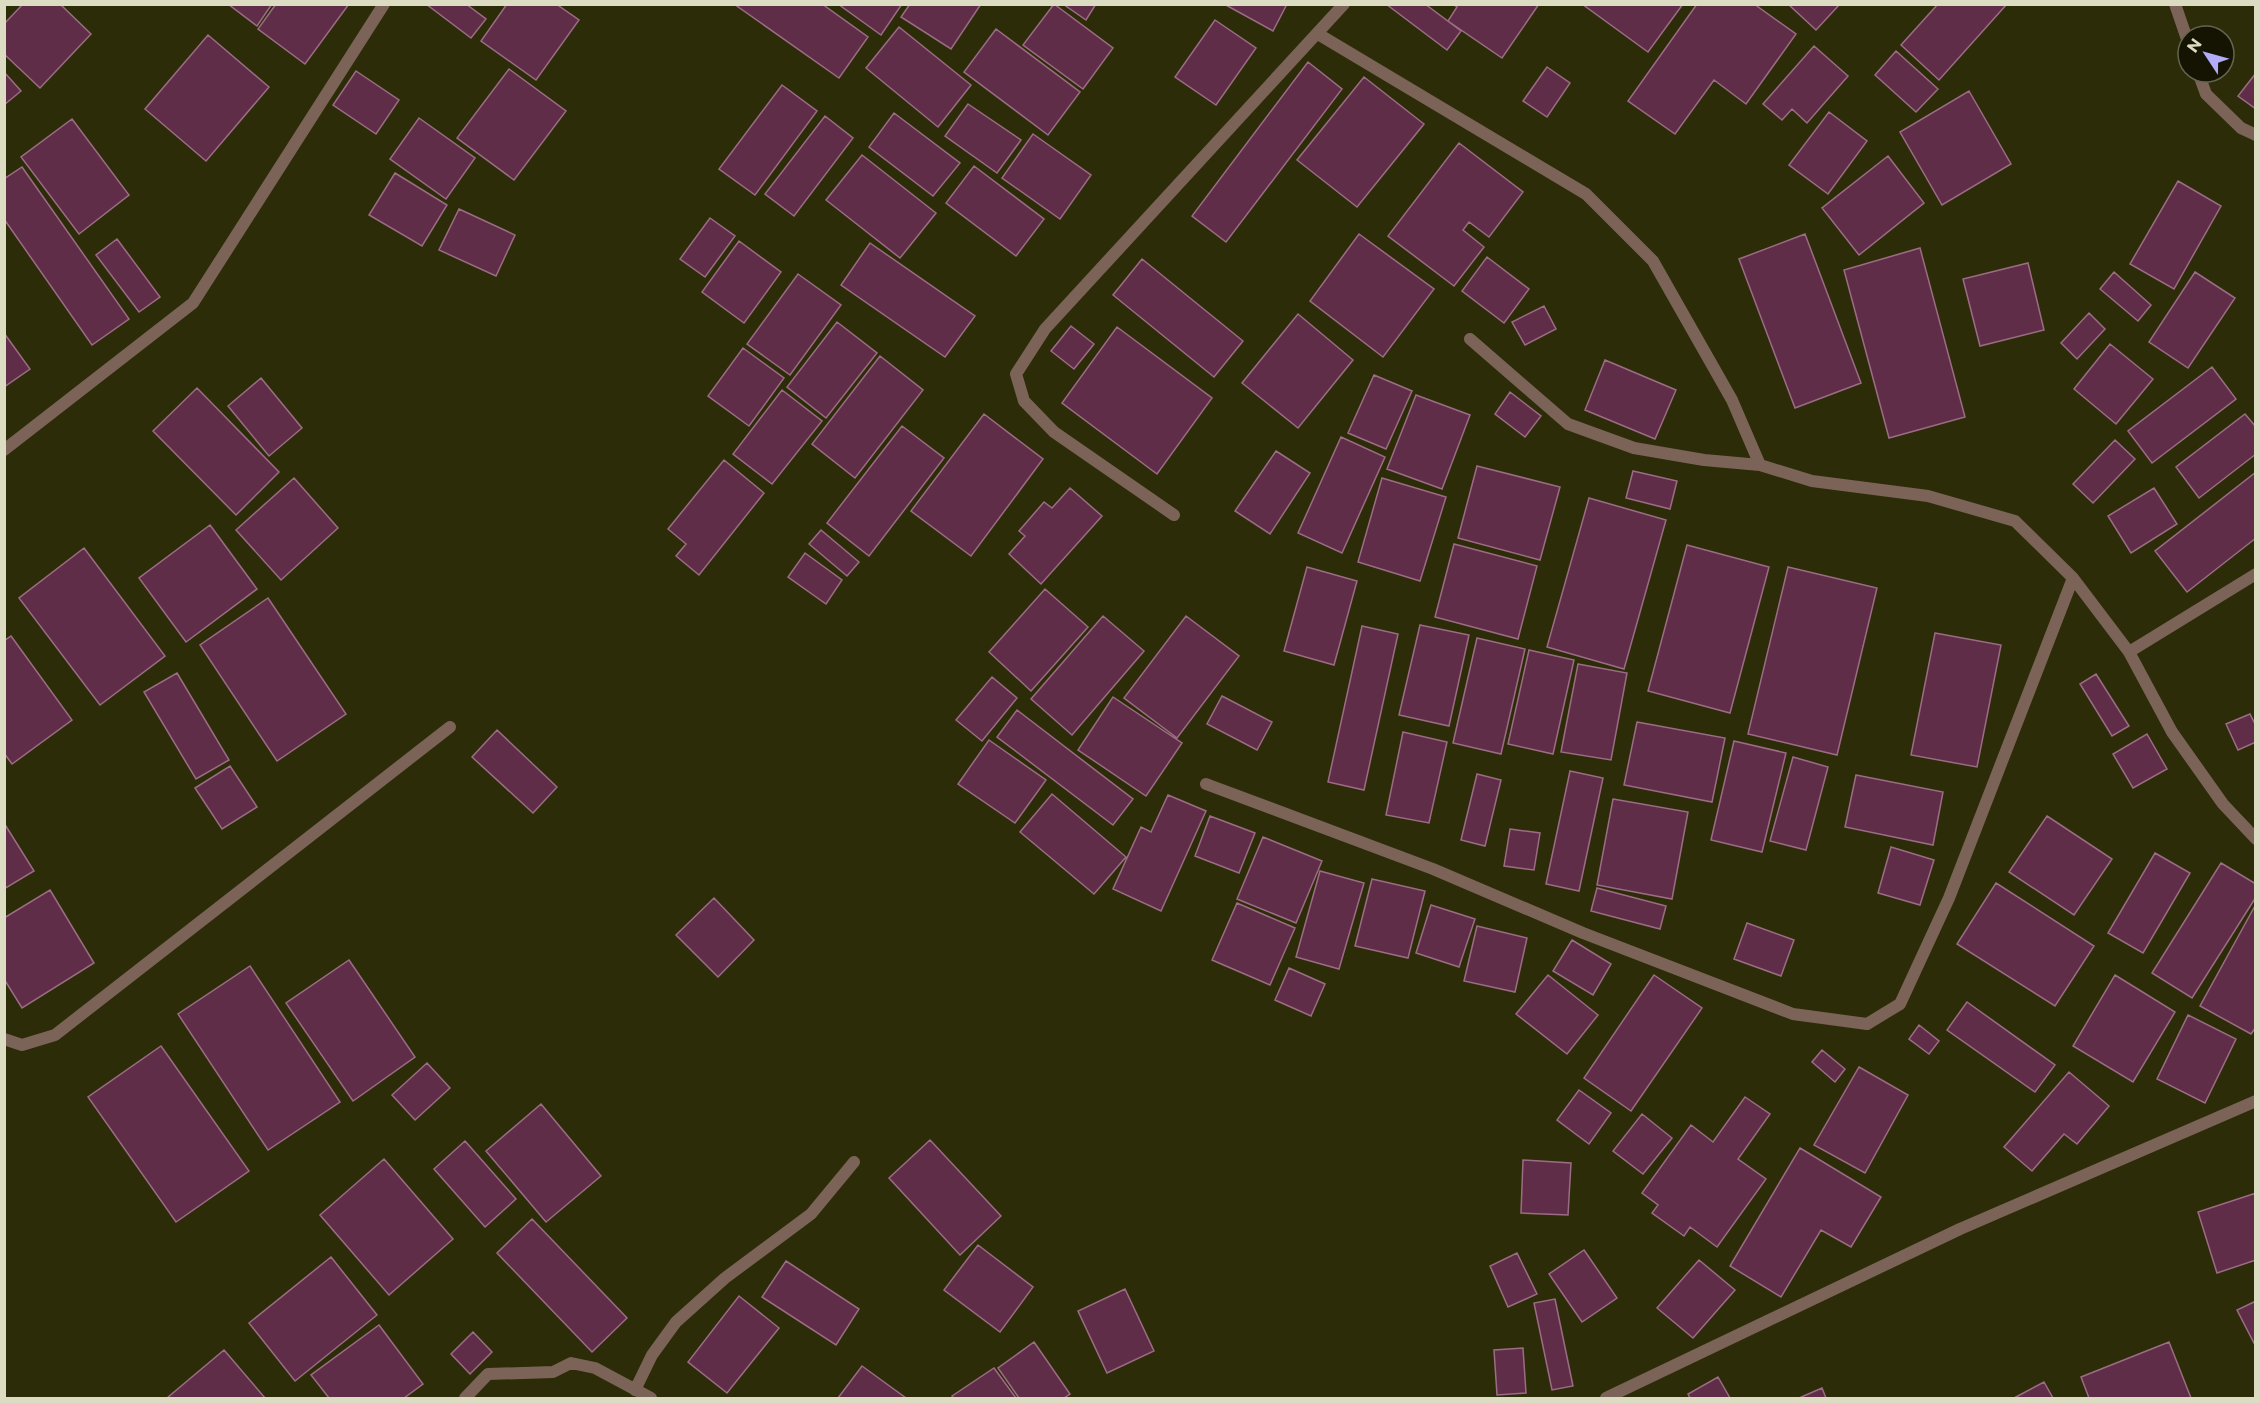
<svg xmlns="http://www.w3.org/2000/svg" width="2260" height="1403" viewBox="0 0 2260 1403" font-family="Montserrat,sans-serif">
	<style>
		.building { fill: #602d49; stroke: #9b6d84; stroke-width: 1.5 }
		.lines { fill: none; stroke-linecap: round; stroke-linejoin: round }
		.minor { stroke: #7c6357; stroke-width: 12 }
	</style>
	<rect width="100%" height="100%" fill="#2d2c08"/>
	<!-- building -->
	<path class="building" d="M23 4H60L91 34 40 88 4 54V24Z
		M228 4H272L257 26Z
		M276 4H349L305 64 258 29Z
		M426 4H466L486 19 471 38Z
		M507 4H556L579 20 536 80 481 41Z
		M734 4H822L868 37 839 78Z
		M838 4H902L881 35Z
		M910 4H981L951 49 901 17Z
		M1054 4 1113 48 1083 89 1023 45Z
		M1063 4H1096L1086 20Z
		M1224 4H1287L1273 31Z
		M1386 4H1425L1461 31 1447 50Z
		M1453 4H1539L1502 58 1448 21 1457 7Z
		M1582 4H1683L1648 52Z
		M1697 4H1754L1796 34 1746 104 1714 80 1675 134 1628 101Z
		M1788 4H1840L1816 30Z
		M1938 4H2007L1939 80 1901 45Z
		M1215 20 1256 48 1216 105 1175 77Z
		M899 27 971 85 938 127 866 68Z
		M996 29 1080 92 1048 135 964 72Z
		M208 35 269 87 206 161 145 109Z
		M1814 46 1848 76 1807 123 1792 109 1782 120 1763 104Z
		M1896 51 1938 89 1916 112 1875 75Z
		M1308 62 1342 89 1226 242 1192 216Z
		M1547 67 1570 83 1547 117 1523 101Z
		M509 69 566 111 514 180 457 138Z
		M356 71 399 100 376 134 333 105Z
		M4 72 21 91 4 105Z
		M2256 73V109L2238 96Z
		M1364 77 1424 124 1357 207 1297 160Z
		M782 85 817 111 755 195 719 169Z
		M1969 91 2011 164 1942 205 1900 132Z
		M968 104 1021 140 997 173 945 136Z
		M1829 112 1867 141 1828 194 1789 165Z
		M894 113 960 163 933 196 869 147Z
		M825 116 853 138 794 216 765 194Z
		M419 118 475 158 446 199 390 159Z
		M72 119 129 195 79 234 21 157Z
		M1033 134 1091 175 1060 219 1002 178Z
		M1459 143 1523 192 1489 237 1469 222 1463 230 1484 247 1454 286 1388 236Z
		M862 155 936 213 900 258 826 200Z
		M1888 156 1924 203 1859 255 1822 208Z
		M974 166 1044 219 1016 256 946 203Z
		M22 167 129 319 92 345 4 219V179Z
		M395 173 447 205 422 246 369 215Z
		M2178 181 2221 206 2174 289 2130 264Z
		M459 209 515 235 496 276 439 250Z
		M710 218 735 236 705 277 680 259Z
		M1359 234 1434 289 1383 357 1310 301Z
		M1805 234 1861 383 1795 408 1739 259Z
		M117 239 160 297 139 312 96 255Z
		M739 241 781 272 744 323 702 292Z
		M870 243 975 316 945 357 841 285Z
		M1920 248 1965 417 1889 438 1844 270Z
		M1487 257 1529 289 1504 323 1462 291Z
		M1142 259 1243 341 1214 377 1113 295Z
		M2028 263 2044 330 1980 346 1963 279Z
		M2114 272 2151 305 2138 321 2100 289Z
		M2195 272 2235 298 2188 368 2149 342Z
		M798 274 841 305 790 375 747 344Z
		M1544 306 1556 329 1525 345 1512 322Z
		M2089 313 2105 329 2077 359 2061 343Z
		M1298 314 1353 360 1298 428 1242 383Z
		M837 322 877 353 826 418 787 387Z
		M1071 326 1094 344 1074 369 1051 351Z
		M1117 327 1212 398 1157 474 1062 403Z
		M4 333 30 369 4 387Z
		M2110 344 2153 379 2116 424 2074 389Z
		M743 348 784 378 749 426 708 396Z
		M880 356 923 390 855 478 812 444Z
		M1605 360 1676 390 1655 439 1585 410Z
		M2212 367 2236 399 2152 463 2128 431Z
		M1374 375 1412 391 1386 449 1348 433Z
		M261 378 302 428 269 456 228 406Z
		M197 388 279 472 236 515 153 431Z
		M782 390 822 421 772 484 733 454Z
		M1510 392 1541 416 1525 437 1495 414Z
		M1416 395 1470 415 1442 489 1387 469Z
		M984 414 1043 459 971 556 911 511Z
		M2245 414 2256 427V454L2199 498 2176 467Z
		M902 426 944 458 869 556 827 523Z
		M1341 437 1385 457 1342 553 1298 533Z
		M2115 440 2135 459 2093 503 2073 484Z
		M1276 451 1310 473 1270 534 1235 511Z
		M724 460 764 493 699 575 676 556 686 544 668 529Z
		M1477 466 1560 487 1540 560 1458 538Z
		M1633 471 1677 481 1670 509 1626 498Z
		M2256 472V538L2187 592 2155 551Z
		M294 478 338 528 281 580 236 530Z
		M1382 478 1446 497 1420 581 1358 562Z
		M1070 488 1102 516 1041 584 1009 554 1025 536 1019 531 1044 502 1052 508Z
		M2154 488 2177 524 2131 553 2108 516Z
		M1589 498 1666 520 1624 669 1547 647Z
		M210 525 257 589 186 642 139 578Z
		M821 530 859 562 847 576 809 544Z
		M1454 544 1537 566 1518 639 1435 617Z
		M1687 545 1769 567 1730 713 1648 691Z
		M84 548 165 656 100 705 19 598Z
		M805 553 842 580 826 604 788 577Z
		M1307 567 1357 581 1334 665 1284 651Z
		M1788 567 1877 588 1837 755 1748 734Z
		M1045 589 1088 627 1031 691 989 652Z
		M268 598 346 714 277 761 200 645Z
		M1103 616 1144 651 1072 735 1031 699Z
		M1186 616 1239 656 1177 738 1124 698Z
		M1420 625 1469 635 1449 726 1399 715Z
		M1362 626 1398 634 1364 790 1328 782Z
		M1935 633 2001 645 1977 767 1911 755Z
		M11 636 72 720 12 764 4 753V641Z
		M1477 638 1525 649 1501 754 1453 743Z
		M1529 650 1574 660 1553 754 1508 744Z
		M1578 664 1627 673 1611 760 1561 752Z
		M177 673 229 760 196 779 144 692Z
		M2096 674 2129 726 2112 736 2080 684Z
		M992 677 1017 698 982 741 956 720Z
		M1222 696 1272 722 1257 750 1207 724Z
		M1113 697 1182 743 1146 796 1078 750Z
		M1017 710 1133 799 1113 825 997 737Z
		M2250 714 2256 726V742L2238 750 2226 724Z
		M1637 722 1725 738 1712 802 1624 785Z
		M497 730 557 787 533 813 472 757Z
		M1403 732 1447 742 1429 823 1386 815Z
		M2147 734 2167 769 2133 788 2113 754Z
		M989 740 1046 780 1015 823 958 784Z
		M1734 741 1786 753 1762 852 1711 840Z
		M1793 757 1828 767 1806 850 1770 841Z
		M230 766 257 807 222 829 195 788Z
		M1570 771 1603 778 1579 891 1546 884Z
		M1477 774 1501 780 1485 846 1461 840Z
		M1856 775 1943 792 1933 845 1845 827Z
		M1052 794 1126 857 1094 894 1020 832Z
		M1168 795 1206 811 1161 911 1113 889 1141 827 1151 832Z
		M1613 799 1688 812 1672 899 1597 885Z
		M1210 816 1255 833 1239 873 1195 856Z
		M2047 816 2112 859 2074 915 2009 872Z
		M4 823 34 871 4 889Z
		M1510 829 1540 833 1534 870 1504 866Z
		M1263 837 1322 861 1296 923 1237 899Z
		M1891 847 1934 860 1920 905 1878 893Z
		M2155 853 2190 873 2143 953 2108 933Z
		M2221 863 2256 884V897L2192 998 2152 973Z
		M1320 871 1364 883 1339 969 1296 957Z
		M1372 879 1425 891 1408 958 1355 946Z
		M1996 883 2094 946 2055 1006 1957 944Z
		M1597 888 1666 906 1660 929 1591 911Z
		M50 890 94 963 22 1008 4 979V918Z
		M714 898 754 940 718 977 676 935Z
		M1237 903 1295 928 1270 985 1212 960Z
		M2256 904V1027L2251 1034 2200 1006Z
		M1431 905 1475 919 1459 967 1416 953Z
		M1747 923 1794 940 1781 976 1734 959Z
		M1477 926 1527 938 1515 992 1464 981Z
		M1572 940 1611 964 1593 995 1553 971Z
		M349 960 415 1057 353 1101 286 1003Z
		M250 966 340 1102 268 1150 178 1014Z
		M1289 968 1325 984 1311 1016 1275 1000Z
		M1548 975 1598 1015 1567 1054 1516 1014Z
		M1654 975 1702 1008 1631 1111 1584 1078Z
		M2115 975 2175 1012 2133 1082 2073 1046Z
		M1967 1002 2055 1065 2035 1092 1947 1030Z
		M2188 1015 2236 1039 2205 1103 2157 1079Z
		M1919 1025 1939 1041 1929 1054 1909 1039Z
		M161 1046 249 1171 176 1222 88 1097Z
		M1822 1050 1845 1069 1835 1082 1812 1062Z
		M427 1063 450 1088 415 1120 392 1095Z
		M1859 1067 1908 1095 1865 1173 1814 1145Z
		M2069 1072 2109 1106 2077 1144 2064 1134 2032 1171 2004 1147Z
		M1579 1090 1611 1113 1589 1144 1557 1120Z
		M1745 1097 1770 1114 1738 1159 1766 1179 1717 1247 1690 1227 1684 1236 1652 1213 1658 1205 1642 1193 1691 1125 1713 1142Z
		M541 1104 601 1176 546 1222 486 1151Z
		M1642 1114 1672 1138 1643 1174 1613 1151Z
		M930 1140 1001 1216 960 1255 889 1178Z
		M465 1141 516 1199 485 1227 434 1169Z
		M1800 1148 1881 1197 1851 1247 1821 1230 1781 1297 1730 1266Z
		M384 1159 453 1239 389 1295 320 1215Z
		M1523 1160 1571 1163 1568 1215 1521 1213Z
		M2256 1193V1260L2217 1273 2198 1212Z
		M532 1219 627 1318 592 1352 497 1253Z
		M978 1245 1033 1287 1000 1332 944 1290Z
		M1584 1250 1617 1298 1582 1322 1549 1274Z
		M1517 1253 1537 1294 1508 1307 1490 1266Z
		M331 1257 377 1315 295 1381 249 1323Z
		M1699 1260 1735 1290 1693 1338 1657 1308Z
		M786 1261 859 1309 836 1345 762 1297Z
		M1125 1289 1154 1351 1107 1373 1078 1311Z
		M739 1296 779 1328 727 1393 688 1362Z
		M1555 1299 1573 1386 1552 1390 1534 1303Z
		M2256 1301V1347L2237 1310Z
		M379 1325 423 1384 404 1398H329L311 1375Z
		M473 1332 492 1352 470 1374 451 1354Z
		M1034 1342 1070 1394 1064 1398H1019L998 1368Z
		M2169 1342 2191 1398H2089L2081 1377Z
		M1523 1348 1526 1393 1497 1395 1494 1350Z
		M224 1350 265 1398H167Z
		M862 1366 906 1398H838Z
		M994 1368 1016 1398H954L952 1396Z
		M1718 1377 1730 1398H1690L1688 1394Z
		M2044 1382 2053 1398H2014Z
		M1822 1388 1826 1398H1799Z"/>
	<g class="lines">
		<!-- minor -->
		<path class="minor" d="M2175 4 2188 42
			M1318 34 1586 194 1653 261 1732 400 1760 465
			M2198 72 2206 94 2241 128 2256 135
			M1470 339 1568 424 1634 448 1704 460 1760 465 1812 481 1928 496 2015 521 2073 578 2129 652 2172 732 2223 804 2256 839
			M4 450 193 303 384 4
			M1174 515 1054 432 1024 401 1016 374 1045 329 1344 4
			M2129 652 2256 574
			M1206 784 1433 869 1583 933 1793 1014 1867 1024 1900 1004 1949 898 2073 578
			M4 1039 22 1045 55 1035 450 727
			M635 1390 652 1355 676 1322 725 1278 811 1214 854 1162
			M465 1398 488 1374 553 1372 571 1363 595 1368 651 1398
			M1606 1398 1960 1229 2256 1101"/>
	</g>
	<!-- border -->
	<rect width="2260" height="1403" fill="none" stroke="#dcdcc3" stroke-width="12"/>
	<!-- north arrow -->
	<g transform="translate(2206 54) rotate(306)"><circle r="28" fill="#151403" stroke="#656450" stroke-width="1.5"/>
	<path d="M0-4.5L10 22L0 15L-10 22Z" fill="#b3adf9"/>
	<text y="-9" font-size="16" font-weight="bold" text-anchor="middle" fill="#dcdcc3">N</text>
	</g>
</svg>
